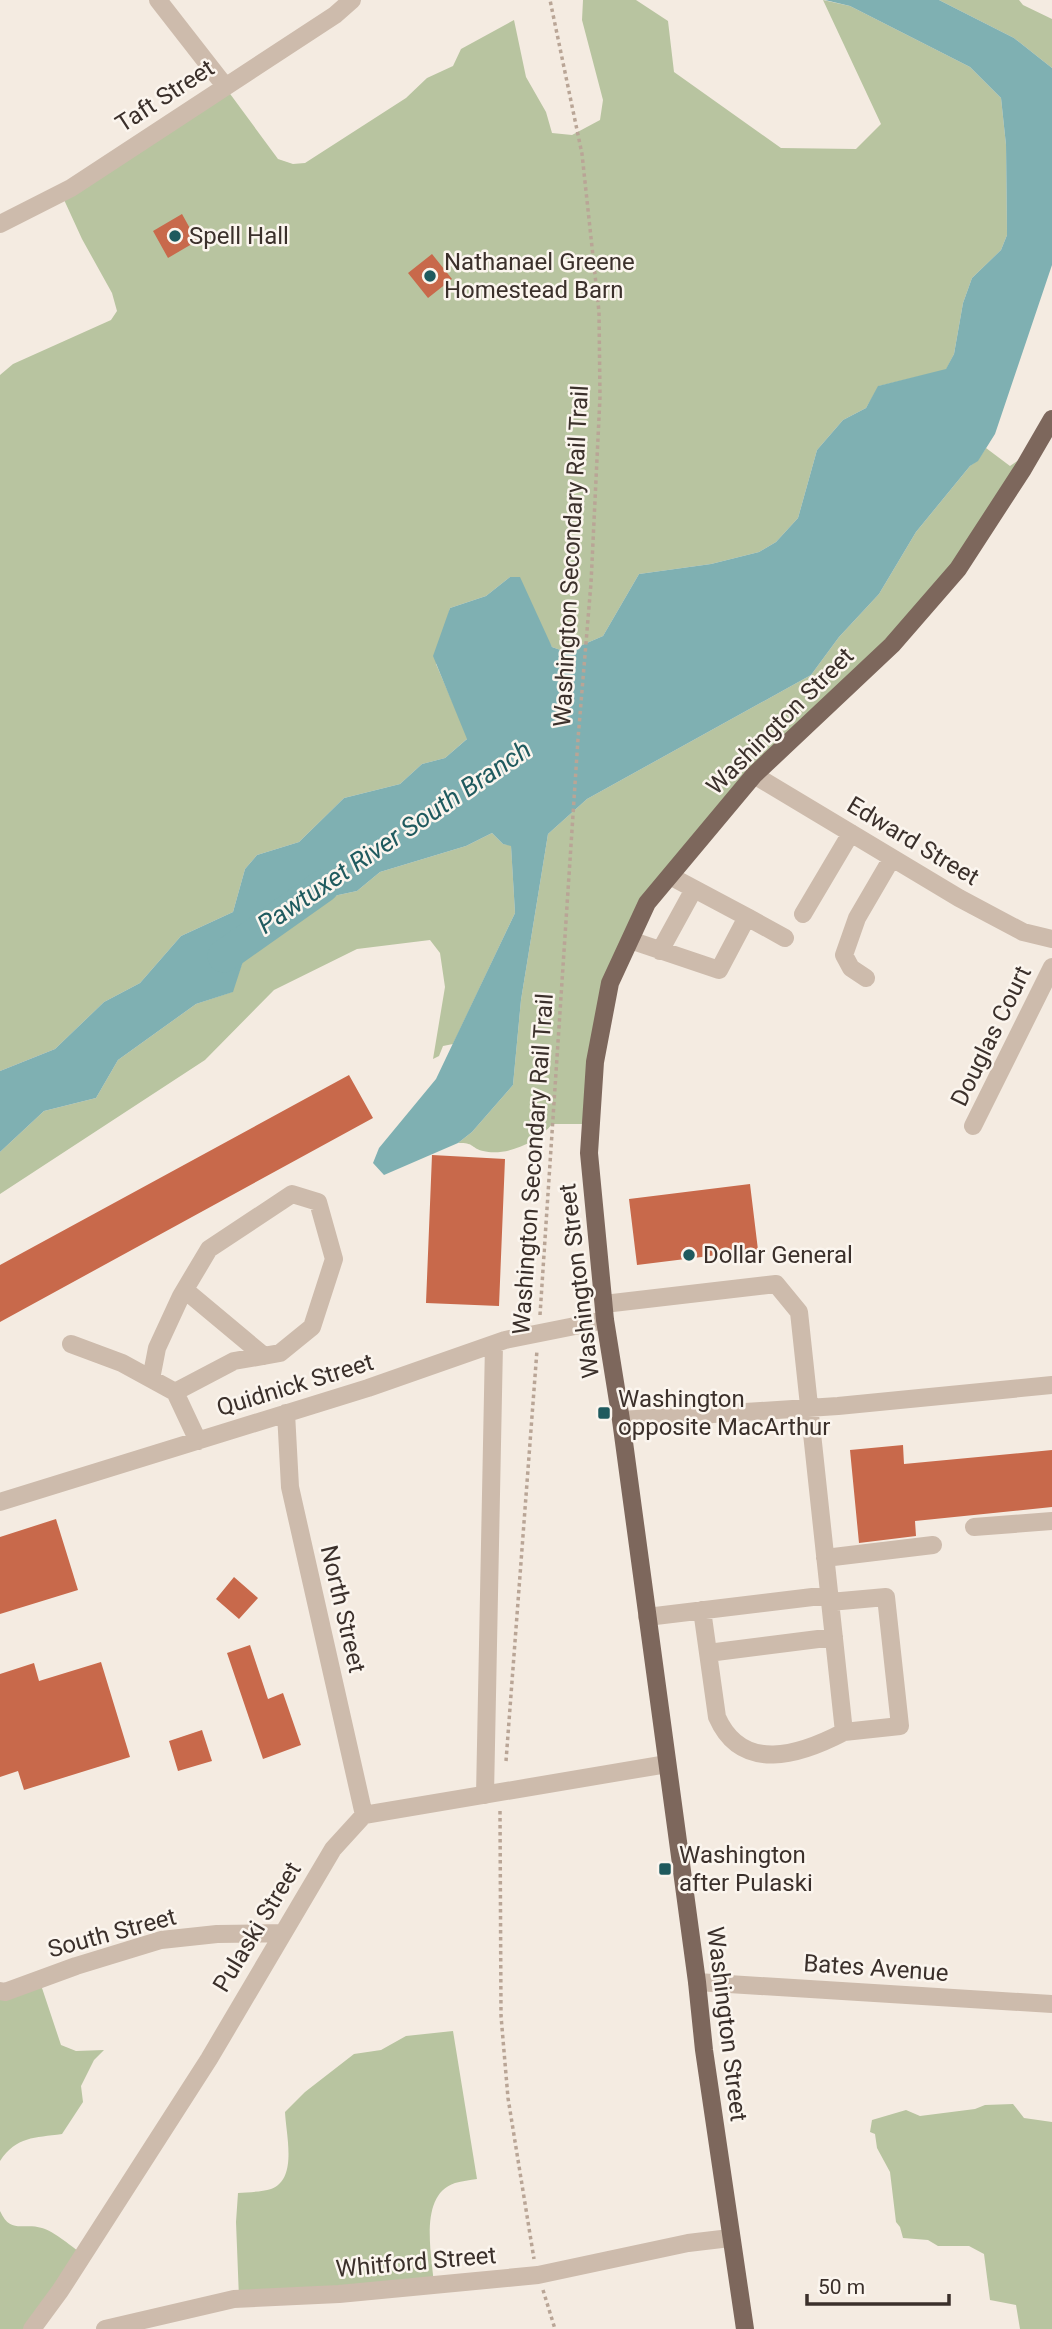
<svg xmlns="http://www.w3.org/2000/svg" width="1052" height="2329" font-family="Roboto,sans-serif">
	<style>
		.green { fill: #b8c4a0 }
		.water { fill: #7fb0b2 }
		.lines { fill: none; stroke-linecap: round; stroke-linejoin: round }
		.river { stroke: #7fb0b2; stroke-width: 33 }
		.building { fill: #c8694b }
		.path { stroke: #b9a596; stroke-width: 3.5; stroke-dasharray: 3.5 3.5; stroke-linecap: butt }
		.minor { stroke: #cdbbac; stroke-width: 18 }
		.major { stroke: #7d675c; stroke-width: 18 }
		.poi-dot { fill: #1f5a5e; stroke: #fbf5ee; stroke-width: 2.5 }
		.labels { text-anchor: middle; stroke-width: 5; stroke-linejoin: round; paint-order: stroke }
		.street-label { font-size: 24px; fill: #3b302b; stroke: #fbf5ee }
		.poi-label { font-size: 24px; fill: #3b302b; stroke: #fbf5ee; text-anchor: start }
		.water-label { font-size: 26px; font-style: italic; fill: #1f5a5e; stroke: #fbf5ee }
	</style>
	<rect width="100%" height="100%" fill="#f4ebe1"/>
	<path class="green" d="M583 0H636L668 21 674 72 781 148 856 149 881 124 823 0 850 6 970 67 1001 98 1006 145 1007 235 1001 250 972 278 963 303 954 354 946 370 879 386 866 408 843 420 817 450 798 518 776 542 759 552 711 564 639 574 603 636 566 652 552 647 510 577 486 596 450 608 436 664 468 738 445 758 422 764 400 784 344 798 299 842 257 855 245 869 233 912 181 936 140 983 104 1002 55 1049 0 1071V375L13 364 111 320 117 311 112 293 82 239 60 191 225 87 278 159 293 164 305 163 406 98 427 78 453 66 461 49 514 20 526 77 546 112 552 133 572 135 600 120 603 100 582 20Z
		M939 0H1019L1023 5 1052 19V68L1014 38Z
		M986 448 1010 466 1029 453 971 552 758 773 670 876 615 976 590 1124H552C538 1142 506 1157 483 1151 471 1148 474 1142 458 1143L472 1132 513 1085 521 1000 548 834 587 799 811 675 839 637 879 594 916 532 970 466 978 460Z
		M492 833 503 844 511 845 515 913 453 1044 443 1046 439 1056 433 1059 445 987 440 953 430 940 357 949 274 990 205 1060 0 1194V1152L44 1111 96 1098 118 1060 196 1004 232 992 248 946 263 924 278 914 315 900 357 891 380 872 466 846Z
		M40 1982 61 2045 76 2051 104 2050 94 2060 81 2086 83 2102 62 2134C34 2138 17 2136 0 2161V1992Z
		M453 2031 477 2179C470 2180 462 2181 455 2183 418 2195 432 2256 434 2285L239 2298 236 2222 238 2193C248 2192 262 2192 271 2189 298 2179 286 2135 285 2112L305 2092 354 2054 381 2050 406 2036Z
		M1013 2104 1024 2118 1052 2122V2329H1020L1016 2305 990 2300 984 2254 969 2246H938L928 2240 903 2238 900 2227 896 2222 890 2172 877 2148 875 2134 870 2132 872 2120 906 2110 920 2116 975 2109 985 2105Z
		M0 2211C11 2235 23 2222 42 2228 54 2231 73 2248 84 2255L34 2329H0Z"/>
	<path class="water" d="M825 0H939L1014 38 1052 68V265L995 434 978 461 970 466 916 532 879 594 839 637 811 675 587 799 548 834 521 1000 513 1085 472 1132 458 1143 384 1175 373 1163 379 1148 436 1079 515 913 511 846 503 844 492 833 466 846 380 872 357 891 315 900 278 914 263 924 248 946 233 992 196 1004 118 1060 96 1098 44 1111 0 1152V1071L55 1049 104 1002 140 983 181 936 233 912 245 869 257 855 299 842 344 798 400 784 422 764 445 758 467 739 433 656 450 608 486 596 510 577H520L552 647 566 652 603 636 639 574 711 564 759 552 776 542 798 518 817 450 843 420 866 408 878 386 946 369 954 354 963 303 972 278 1001 250 1007 235 1006 145 1001 98 970 67 850 6Z"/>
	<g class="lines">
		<path class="river" d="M224 956 323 886"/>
	</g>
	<path class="building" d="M182 214 197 241 168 258 153 231Z
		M432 254 452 279 428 298 408 273Z
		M349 1075 373 1118 0 1322V1265Z
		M432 1155 505 1159 499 1306 426 1303Z
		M750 1184 758 1250 637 1265 629 1199Z
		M903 1445 904 1464 1052 1450V1507L915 1521 916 1536 859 1543 850 1450Z
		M56 1519 78 1590 0 1614V1537Z
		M234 1577 258 1598 239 1619 216 1599Z
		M250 1645 268 1699 283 1693 301 1745 263 1759 227 1653Z
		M101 1662 130 1757 24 1790 18 1771 0 1777V1674L34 1663 39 1681Z
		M202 1730 212 1761 178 1771 169 1741Z"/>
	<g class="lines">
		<path class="path" d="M540 1315 578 739 591 583 600 397 599 312 582 154 550 0
			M506 1761 537 1350
			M500 1811 501 2016 508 2098 534 2259
			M543 2290 555 2329"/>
		<path class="minor" d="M158 0 225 86
			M0 224 71 188 335 15 352 0
			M754 775 959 898 1023 932 1052 939
			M803 914 851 833
			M747 917 785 938
			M630 940 719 970 747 917 670 876
			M660 951 694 889
			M866 978 851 968 844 955 857 918 892 858
			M973 1126 1052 967
			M185 1290 264 1356
			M604 1304 776 1284 799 1312 844 1732 900 1726 886 1597 830 1602
			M71 1344 122 1363 175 1392 198 1441
			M151 1379 157 1348 181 1296 209 1249 292 1194 318 1202 334 1259 312 1327 280 1353 234 1361 175 1392
			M286 1413 290 1487 364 1815
			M621 1420 838 1406 1052 1385
			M0 1502 368 1388 505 1340 605 1320
			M974 1527 1052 1521
			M825 1558 933 1545
			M702 1610 717 1717C742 1774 800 1755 844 1732
			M647 1617 829 1595
			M708 1653 834 1637
			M485 1795 494 1344
			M697 1982 1052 2004
			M0 1991 5 1992 76 1966 161 1940 217 1934 281 1933
			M32 2329 60 2291 209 2059 333 1849 364 1815 667 1764
			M105 2329 234 2299 339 2294 538 2275 688 2243 730 2238"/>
		<path class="major" d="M745 2329 704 2050 697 1982 621 1420 605 1320 589 1153 595 1062 610 983 647 903 754 775 892 645 958 569 1023 469 1052 419"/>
	</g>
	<g class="poi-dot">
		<circle cx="175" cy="236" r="7"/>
		<circle cx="430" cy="276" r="7"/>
		<circle cx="689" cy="1255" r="7"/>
		<rect x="597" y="1406" width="14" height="14" rx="3.5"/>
		<rect x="658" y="1862" width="14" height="14" rx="3.5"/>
	</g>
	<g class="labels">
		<g class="street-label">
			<text transform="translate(165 96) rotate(-33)" y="8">Taft Street</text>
			<text transform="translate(571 556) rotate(-87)" y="8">Washington Secondary Rail Trail</text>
			<text transform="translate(780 721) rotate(-45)" y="8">Washington Street</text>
			<text transform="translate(913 841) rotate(31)" y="8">Edward Street</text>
			<text transform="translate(991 1036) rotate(-64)" y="8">Douglas Court</text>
			<text transform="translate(533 1164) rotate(-86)" y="8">Washington Secondary Rail Trail</text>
			<text transform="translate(579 1281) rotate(-97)" y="8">Washington Street</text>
			<text transform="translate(295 1385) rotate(-17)" y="8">Quidnick Street</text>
			<text transform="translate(343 1609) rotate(77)" y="8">North Street</text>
			<text transform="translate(257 1927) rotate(-59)" y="8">Pulaski Street</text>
			<text transform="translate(112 1933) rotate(-15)" y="8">South Street</text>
			<text transform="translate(876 1968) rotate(4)" y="8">Bates Avenue</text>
			<text transform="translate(727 2024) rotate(83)" y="8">Washington Street</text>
			<text transform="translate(416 2262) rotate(-5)" y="8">Whitford Street</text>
		</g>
		<g class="poi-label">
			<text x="189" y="244">Spell Hall</text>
			<text x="444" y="270">Nathanael Greene<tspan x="444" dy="28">Homestead Barn</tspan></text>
			<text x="703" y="1263">Dollar General</text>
			<text x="618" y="1407">Washington<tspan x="618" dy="28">opposite MacArthur</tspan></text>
			<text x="679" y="1863">Washington<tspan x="679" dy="28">after Pulaski</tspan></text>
		</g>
		<g class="water-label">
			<text transform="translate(394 837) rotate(-34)" y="9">Pawtuxet River South Branch</text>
		</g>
	</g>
	<path d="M807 2294v10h142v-10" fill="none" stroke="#3b302b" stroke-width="3.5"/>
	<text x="818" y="2294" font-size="21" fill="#3b302b" stroke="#fbf5ee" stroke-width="5" paint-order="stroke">50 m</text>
</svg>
